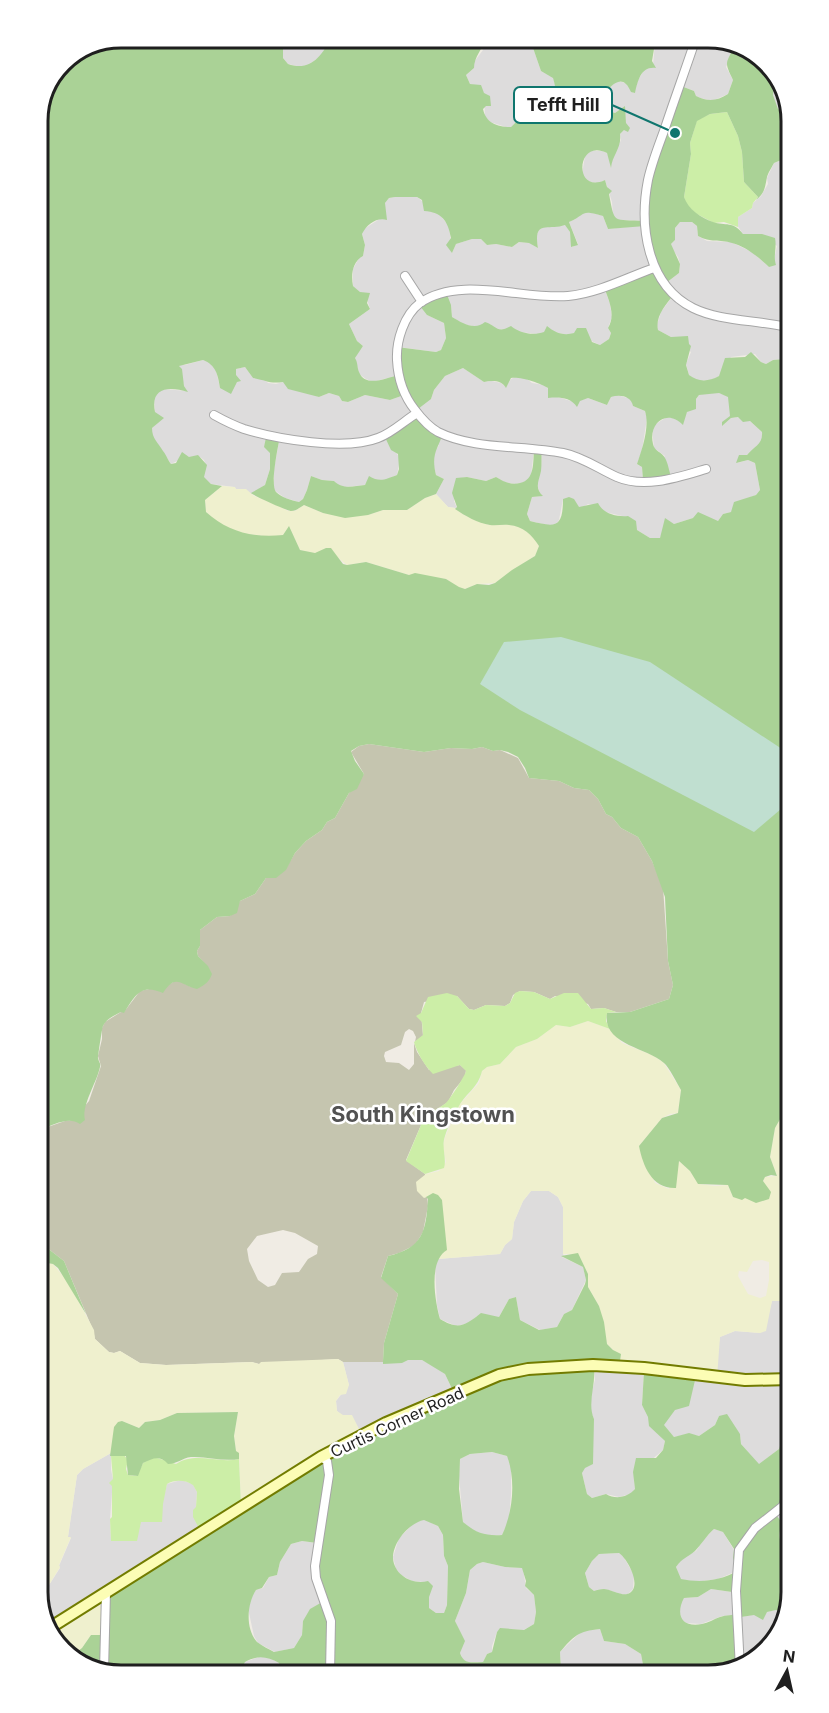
<svg xmlns="http://www.w3.org/2000/svg" width="829" height="1713" font-family="Inter,sans-serif">
	<style>
		.residential { fill: #dddcdc }
		.construction { fill: #c5c5af; fill-rule: evenodd }
		.farmland { fill: #eff0ce; fill-rule: evenodd }
		.grass { fill: #cceea7 }
		.forest { fill: #aad296; fill-rule: evenodd }
		.wetland { fill: #c0dfd0 }
		.lines { fill: none; stroke-linecap: round; stroke-linejoin: round }
		.street-casing { stroke: #a6a6a6; stroke-width: 10 }
		.secondary-casing { stroke: #727c00; stroke-width: 14 }
		.street { stroke: #fff; stroke-width: 8 }
		.secondary { stroke: #fcfdb5; stroke-width: 10 }
		.labels { text-anchor: middle; stroke-width: 5; stroke-linejoin: round; paint-order: stroke }
		.street-label { font-size: 16px; fill: #1f1f1f; stroke: #fff }
		.district-label { font-size: 22px; font-weight: bold; fill: #525252; stroke: #fff }
		.rim { fill: none; stroke: #1f1f1f; stroke-width: 3 }
		.leader { fill: none; stroke: #0f766e; stroke-width: 2 }
		.callout-dot { fill: #0f766e; stroke: #fff; stroke-width: 2 }
		.callout { fill: #fff; stroke: #0f766e; stroke-width: 2 }
		.callout-label { font-size: 18px; text-anchor: middle; font-weight: bold; fill: #1f1f1f }
	</style>
	<rect width="100%" height="100%" fill="#f0ece4"/>
	<path class="residential" d="M276 38H331L323 54 310 64 301 67 288 64 283 58V49Z
		M486 38H524L532 45 541 71 553 77 556 88 555 108 549 118 537 122 517 121 511 127H506L490 122 485 117 484 93 477 86 470 84 466 75 474 68V62L483 50Z
		M660 38H714L735 46 726 67 733 80 728 94 712 101 700 98 696 96 694 91 681 86 646 221 617 220 613 216 612 202 605 180 599 183 589 182 584 178 582 174 585 156 589 151H602L607 153 610 159V168L612 159 621 140 620 134 624 130 626 123 624 107 615 113 609 111 602 104 601 97 615 82 619 81 625 83 634 93 638 80 644 70 653 65 655 43Z
		M775 77 785 90V113L778 109 772 95Z
		M786 158V355L784 359 773 360 766 364 761 362 755 354 731 357 719 376 713 380 696 381 689 375 686 364 691 352 671 337 658 330 657 325 661 312 674 294 666 283 679 273 680 264 678 257 671 247V244L675 240V228L680 222H692L697 226 698 236 707 241 731 242 752 252 769 267 774 260 777 246 762 234H743L737 225 738 217 752 208 753 203 761 196 768 184 767 178 774 163Z
		M395 197H417L440 215 449 226 452 253 456 244 472 239H481L487 245 496 244 512 247 519 242 530 243 538 248 536 236 539 230 543 227 566 225 570 232 572 247 578 244 569 222 575 219 580 213 588 211 603 216 608 229 645 225 654 265 604 287 610 304 612 317 608 328 611 333 609 339 600 345 574 333 568 335 555 332 537 334 495 329 490 324 477 327 463 324 452 317 451 305 427 315 444 323 446 338 441 350 436 352 398 347 399 375 373 382 366 379 359 374 355 358 356 355 363 346 357 341 349 324 370 309 367 299 353 286V269L359 258 363 256 365 245 362 234 364 229 381 218 385 203 389 198Z
		M203 360 210 362 216 370 220 388 236 375V369L245 367 253 378 264 379 268 383 276 384 283 382 319 397 329 393 339 396 342 401 348 402 365 395 390 400 404 395 431 399 434 390 445 376 463 368 484 382 492 381 501 383 506 387 511 379 517 376 527 379 532 383 544 385 558 397 574 402 588 398 607 405 611 397 617 395 628 398 632 401 633 406 645 411 647 418 642 450 637 464 642 467 643 480 665 456 654 448 652 428 654 425 667 417 676 418 683 424 685 415 699 395 705 393H719L728 396 731 405 730 417 722 426 731 418 738 417 750 421 762 432 763 440 761 443 737 463 748 460 755 463 760 490 756 495 740 501 731 512 723 514 718 521 693 518 674 524 667 521 660 538H650L637 530 622 516 605 512 593 505 588 504 583 507H578L563 499 559 520 557 523 551 526 530 521 527 514 532 497 541 496 537 485 541 469 542 450 534 449 531 477 527 482 515 484 504 482 496 477 486 481 467 477 456 479 454 501 457 508 448 507 436 494 444 479 436 475 433 463 434 453 439 445 396 452 400 459 397 475 383 481 368 480 365 485 345 487 338 485 334 481 322 480 311 476 307 490 303 499 299 502 285 498 274 490V469L280 436 270 453V469L265 485 252 494 236 489 234 487 211 484 203 477 206 465 204 460 200 457 179 460 171 464 152 436V428L156 424 154 399 158 391 164 389 187 391 184 386 179 367 180 365H185Z
		M531 1191H549L558 1197 563 1207V1254L564 1256 562 1257 583 1267 586 1280 572 1310 564 1314 557 1327 540 1330 520 1320 516 1297 509 1299 499 1317 477 1316 470 1323 456 1326 440 1319 437 1305 435 1264 438 1259 500 1254 505 1245 512 1239 514 1222 523 1201Z
		M772 1301H790L791 1428 785 1431 779 1449 759 1465 741 1444 740 1434 719 1416 715 1425 699 1436 689 1434 674 1437 663 1425 692 1387 696 1376 719 1343 720 1337 735 1331 760 1333 767 1319Z
		M408 1360H422L435 1367 445 1374 454 1393 361 1433 337 1411 336 1401 349 1385 343 1362Z
		M594 1368 644 1371 642 1405 661 1437 665 1441 663 1450 634 1475 635 1489 631 1494 619 1497 606 1494 592 1498 587 1494 582 1473 592 1436 594 1419 591 1412V1395L595 1380Z
		M492 1452 507 1456 511 1467V1494L509 1521 502 1535 490 1536 474 1532 463 1522 459 1476 460 1459 470 1454Z
		M111 1453V1470L113 1479 110 1519 111 1541 141 1522H162V1504L167 1484 181 1480 193 1484 197 1492 196 1507 201 1532 47 1628 44 1623V1593L60 1568 59 1566 71 1538 68 1537 77 1475 83 1469Z
		M781 1502 791 1506V1557L782 1549 779 1531 772 1509Z
		M423 1519 438 1526 443 1535 444 1556 448 1566 447 1605 444 1613H436L429 1608V1597L423 1582 412 1581 401 1575 396 1569 393 1557 399 1538 415 1522Z
		M714 1529 723 1532 734 1550 737 1571 718 1579 695 1582 680 1579 676 1567 682 1558 696 1551 705 1538Z
		M302 1541 317 1543 326 1599 303 1621 302 1635 294 1648 275 1652 258 1643 254 1636 249 1613V1600L256 1590 263 1588 269 1577 277 1575 280 1562 291 1544Z
		M619 1553 623 1556 634 1575 633 1589 628 1594 624 1595 605 1589 594 1591 589 1587 585 1573 592 1561 599 1554Z
		M483 1562 505 1567 523 1568 526 1588 534 1595 536 1612 534 1624 524 1630 500 1629 497 1632 492 1646V1652L487 1654 483 1662H467L463 1660 460 1653 462 1647 455 1621 466 1593 470 1570 477 1564Z
		M711 1589 739 1593V1615L722 1616 701 1624 686 1623 681 1619 679 1607 684 1598 698 1597Z
		M776 1610 785 1614 777 1639 740 1669 741 1617Z
		M600 1629 604 1641 625 1644 641 1654 644 1670 561 1671 560 1652 568 1644 582 1631Z
		M261 1656 268 1657 279 1663 282 1674H232L242 1668 245 1662Z"/>
	<path class="construction" d="M369 744 424 752 451 748 472 749 482 747 493 751 500 750 518 758 529 778 559 781 574 788 589 790 598 799 606 814 612 817 621 828 638 837 652 861 663 887 668 961 673 985 669 999 630 1012H616L604 1008 591 1009 588 1004 555 996 550 999 534 992 520 991 513 995 510 1003 505 1006 486 1005 474 1010 469 1009 457 996 424 1002 421 1013 423 1036 415 1042 416 1037 413 1031 409 1029 405 1032 401 1045 385 1052 384 1056 386 1062 399 1063 409 1070 414 1064V1043L417 1052 429 1070 460 1065 466 1070 465 1077 454 1090 448 1102 439 1108 421 1125 406 1160 425 1174 428 1206 423 1232 415 1245 399 1253 388 1256 381 1277 398 1294 384 1343 383 1362H343L338 1359 259 1364 252 1362 166 1365 140 1363 120 1351 114 1353 109 1352 95 1339 93 1330 64 1261 42 1244V1129L65 1121 74 1120 83 1113 84 1107 89 1101 101 1066 98 1056 102 1039V1028L105 1022 121 1012H124L140 991 168 985 175 981H180L191 987 208 967 198 956 197 951 200 946V930L217 917 230 916 240 901 255 894 266 878 285 870 295 853 306 841 322 830 327 822 335 818 349 793 364 774 351 752 359 746ZM283 1230 295 1233 318 1246 317 1254 308 1259 299 1272 282 1273 275 1285 268 1287 258 1280 249 1261 247 1249 257 1236Z"/>
	<path class="farmland" d="M222 486 235 487 236 489H246L254 496 276 504 288 511H295L304 505 323 513 368 515 383 510H407L425 498 436 494 448 507 455 508 464 515 489 525 508 524 520 527 532 535 539 546 538 550 535 556 513 570 495 583 477 584 465 589 459 588 446 579 409 575 366 562 347 565 326 548 316 554 300 550 289 527 283 535 272 537 238 533 219 524 206 512 205 500Z
		M588 1021 610 1029 622 1043 652 1055 663 1062 681 1090 678 1113 670 1114 662 1118 639 1146 655 1183 669 1189 679 1161 690 1171 699 1184 715 1186 728 1185 733 1197 745 1198 770 1192 763 1182 765 1177 777 1176 770 1157 775 1128 783 1114 787 1113 790 1115V1301H772L766 1331 760 1333 735 1331 720 1337 717 1378 621 1369 613 1350 607 1344 599 1306 588 1287V1274L578 1254H563V1207L558 1197 549 1191H531L523 1201 514 1222 512 1239 505 1245 500 1254 438 1259 441 1253 430 1196 424 1198 417 1191 416 1182 426 1174 439 1171 446 1162 443 1147 445 1137 460 1104 479 1083 482 1071 487 1067 500 1064 516 1047 537 1039 556 1025 570 1027ZM762 1260 769 1262V1280L766 1296 760 1298 748 1294 738 1276 739 1271 747 1272 753 1261Z
		M42 1262 53 1264 68 1282 94 1330 95 1339 109 1352 114 1353 120 1351 140 1363 166 1365 252 1362 259 1364 261 1362 338 1359 343 1362 349 1385 346 1394 340 1395 336 1401 337 1411 343 1415H352L361 1433 241 1506 239 1454 236 1451 234 1436 238 1412 177 1413 160 1420 145 1422 139 1428 122 1421 111 1453 83 1469 77 1475 68 1537H71L59 1565 60 1567 44 1593Z
		M104 1593 105 1635H91L82 1648 70 1657 47 1628Z"/>
	<path class="grass" d="M727 112 738 136 742 152 744 182 758 197 753 203 752 208 738 217V227L724 222 714 223 695 213 686 204 684 197 691 154 690 143 697 120 710 114Z
		M520 991 534 992 550 999 564 993H578L591 1009 604 1008 616 1012 607 1013 606 1021 610 1029 588 1021 570 1027 556 1025 537 1039 516 1047 500 1064 487 1067 482 1071C478 1088 467 1092 459 1106 454 1115 448 1126 445 1136 441 1147 447 1158 444 1168L425 1174 406 1161 421 1125 419 1123C428 1112 435 1111 446 1103 450 1099 465 1076 466 1071L460 1065 433 1074C425 1066 417 1053 414 1042L423 1035 422 1022 416 1016 421 1013 428 997 447 993 457 996 469 1009 474 1010 486 1005 505 1006 510 1003 515 993Z
		M124 1455 128 1460 126 1469 128 1475 137 1476 143 1463 154 1457 176 1464C196 1451 217 1464 239 1459L241 1506 201 1532 193 1517V1510L196 1507 197 1492 193 1485C186 1480 175 1479 167 1484L163 1504 162 1522H141L137 1541H111L110 1519 112 1517V1486L109 1483 113 1479 111 1456Z"/>
	<path class="forest" d="M121 38H276L283 49V58L288 64C310 72 322 56 331 38H486C483 48 474 57 474 68L466 75 470 84 481 85 484 93 490 96 491 106H486L483 109C486 123 497 127 511 127L517 121C523 121 531 123 537 122 560 120 558 94 553 78L541 71 532 45 524 38H660L655 43 652 61 656 68C641 66 638 80 635 93L631 92C622 71 611 86 601 97L602 104 609 111 615 113 625 106 626 123 630 128 628 132 624 130 620 134C622 148 612 155 611 168L607 153C576 137 573 195 605 180L607 187 612 191 609 194C615 225 612 219 645 221L646 191 681 86 694 91 696 96C708 102 717 101 728 94L733 80C723 60 727 64 734 46L758 55 775 77 773 95 778 109 785 113 786 158 774 163C772 167 768 173 767 177 765 187 765 193 756 200L758 197 744 182 742 152 738 136 727 112 710 114 697 121 690 143 691 154 684 197C688 209 701 218 713 222 725 226 734 221 743 234H762L775 238C777 248 773 256 776 265L769 267C758 257 747 247 732 243 719 239 711 243 698 236L697 226 692 222H680L675 228V240L671 244 680 264 679 273 666 283 674 294C666 305 655 316 658 330L671 337 688 336 689 344 691 346 686 365 689 375C698 382 708 382 719 376L725 358 745 357 751 352 761 362 766 364 773 360 784 359 786 355 790 1115 787 1113 783 1114 775 1128 770 1157 777 1176 771 1175 765 1177 763 1181 771 1192 769 1199 756 1203 745 1198 742 1200 733 1197 728 1185 698 1184 690 1171 679 1161 676 1188C652 1189 643 1166 639 1146L662 1118 678 1113 681 1090C677 1083 669 1067 664 1063 646 1047 602 1045 607 1013L630 1012 669 999 673 985 668 961 665 897 652 861 638 837 621 828 612 817 606 814 598 799 589 790 574 788 559 781 529 778 525 768 518 757 508 752 500 750 493 751 482 747 472 749 451 748 424 752 369 744 359 746 351 751 355 761 364 774 357 789 349 793 335 818 327 822 322 830 306 841 295 853 286 870 276 878H266L255 894 240 901 237 913 230 916 217 917 200 930V946L197 951 198 956 208 966 212 974C209 982 205 985 197 989 180 985 176 973 163 993 141 983 135 995 124 1013L121 1012C115 1015 106 1019 103 1026 102 1028 98 1056 98 1058 99 1063 101 1063 100 1067 97 1082 81 1106 85 1120L80 1124C68 1116 54 1125 42 1129L38 116 62 62ZM395 197H417L422 200 424 211C442 212 448 221 451 238L446 245 452 253 456 244 472 239H481L487 245 496 244 512 247 519 242 529 243 538 248C533 219 548 231 565 225L570 232 571 247 578 245 569 222C587 214 580 209 603 216L608 229 645 226 654 267 604 287C609 301 616 315 608 328L611 333 609 339 600 345 592 342 586 328H577L574 333C564 336 555 333 547 326L544 332C533 336 519 333 511 326 497 334 497 326 485 322 475 331 462 323 452 317L451 305 446 292 420 306 427 315 444 323 446 338 441 350 436 352 397 347 398 375C387 378 365 388 359 372 357 367 358 363 355 358L363 346 357 341 349 324 370 309 367 303 370 293 360 292 353 286C351 275 352 262 363 256L365 245 362 234C367 224 377 217 387 220L385 203 389 198ZM203 360C216 365 218 375 220 388L231 394 237 382 241 381 236 375V369L245 367 253 378C266 380 269 384 283 382L288 389 319 397 329 393 339 396 342 401 348 402 365 395 390 400 404 395 418 409 431 399 434 390 445 376 463 368 484 382C492 380 502 380 506 388L511 378C519 376 541 383 548 388V398C559 397 570 397 577 407L580 401 588 398 607 405 611 397C620 394 631 396 633 406L645 411C650 427 642 449 637 464L642 467 643 480 671 476C669 471 668 463 665 458 662 452 654 451 653 444 648 423 667 408 683 425L687 412 696 409V399L699 395 719 393 728 397 730 416 722 422V426L731 418 738 417 743 422 750 421 762 432C763 445 754 446 747 455H739L736 463 748 460 755 463 760 490 756 495 734 502 731 512 723 514 718 521 698 512 693 518 674 524 665 518 660 538H650L637 530 636 521 628 516C617 517 603 514 598 503L579 507 574 499 569 497 563 499C563 529 555 527 530 521L527 514 532 497 543 496C534 488 539 481 541 471 542 464 541 456 542 449H534C533 462 535 480 520 483 511 485 504 482 496 477L486 481 467 477 456 478 452 493 457 507 455 509C465 516 478 523 490 525 496 526 503 524 509 525 523 526 532 535 539 546L535 556 512 570 495 583 489 585 477 584 465 589 459 587 446 579 415 573 409 575 366 562 347 565 343 564 331 548H326L315 553 300 550 289 526 283 535C253 538 228 532 206 512L205 500 222 486 211 484 204 477 207 465 198 455 189 457 182 452 176 463 171 464C167 459 167 456 163 451 158 442 152 439 152 428L164 418 155 412C150 387 169 386 188 392L184 386 182 369 179 366Z
		M416 412 443 433C437 451 431 454 436 475L444 479 436 494 425 498 407 510H383L368 515 345 518 323 513 304 505C299 508 296 511 291 511 288 511 254 496 251 493L265 485 270 469V453L264 447 267 433 280 436C278 447 270 485 276 492 282 498 291 500 299 502L303 499 307 490 311 476 322 480 334 481C343 490 354 486 365 485L369 476C380 483 386 479 397 475L399 469 398 454 391 450 384 435Z
		M433 1193 438 1195 442 1200 447 1250C428 1261 435 1301 440 1319 458 1330 465 1326 481 1313L499 1317 509 1299 516 1297 520 1320 539 1330 557 1327 564 1314 572 1310 585 1284 586 1280 583 1267 561 1256 578 1253 588 1274V1287L599 1306 604 1322 607 1344 613 1350 621 1354 619 1368H594C596 1385 587 1403 594 1419L593 1464 585 1468 582 1473 587 1494 592 1498 606 1494C616 1500 628 1497 635 1489L633 1472 636 1458H656L663 1450 665 1441 649 1426 648 1417 642 1405 644 1371 696 1376 689 1406 675 1410 664 1425 674 1437 689 1433 699 1436 715 1425 719 1416 727 1414 740 1434 741 1444 759 1464 779 1449 785 1430 791 1428V1506L781 1502 772 1509 782 1523C776 1541 782 1545 791 1557V1579L787 1589 789 1601 785 1614 776 1610 767 1612 763 1620 754 1615 741 1617 739 1669 644 1670 641 1654 625 1644 604 1641 600 1629C578 1631 574 1636 560 1652L561 1671 282 1674 279 1663C267 1656 257 1655 245 1662L242 1668 232 1674 115 1675 71 1658 70 1657 82 1648 91 1635H104L106 1598 319 1457 454 1393 445 1374 422 1360H408L402 1363 383 1364V1361L384 1343 398 1294 381 1278 388 1256C423 1248 426 1231 428 1199L426 1197ZM492 1452 507 1456C516 1480 513 1512 502 1535 485 1536 476 1533 463 1522L459 1489 460 1459 470 1454ZM424 1520 438 1526 443 1535 444 1556 448 1566 447 1605 444 1613H436L429 1608V1597L433 1586 428 1581C412 1585 394 1575 393 1558 393 1542 409 1523 424 1520ZM714 1529 723 1532 734 1549 733 1558 737 1571C720 1581 700 1583 681 1579L676 1567C683 1557 687 1558 695 1551 701 1545 706 1536 714 1529ZM302 1541 317 1543V1580L324 1601 310 1609 303 1621 302 1635 294 1648 274 1652C269 1649 262 1646 257 1642 245 1628 247 1604 256 1590L262 1588 269 1577 277 1575 280 1562 291 1544ZM619 1553C628 1559 644 1589 627 1594 623 1596 609 1589 604 1589 600 1589 597 1590 594 1591L589 1587 585 1573 592 1561 599 1554ZM483 1562 505 1567 522 1568 526 1581 525 1586 534 1595 536 1612 534 1624 524 1630 500 1628 497 1632 492 1652 487 1654 483 1662C472 1662 464 1665 460 1653L465 1641 455 1621 466 1593 470 1570 477 1564ZM711 1589 739 1593V1614C733 1615 726 1615 720 1617 714 1619 708 1623 702 1624 682 1628 675 1615 684 1598L698 1597Z
		M42 1244 64 1261 86 1314 58 1268 53 1264 42 1262Z
		M238 1412 234 1436 236 1451 239 1453V1459C223 1462 207 1456 191 1457 182 1458 177 1464 168 1464 160 1455 153 1458 143 1463L138 1476 128 1475 126 1456H110L114 1427 118 1422 122 1421 139 1428 145 1422 160 1420 177 1413Z"/>
	<path class="wetland" d="M561 637 650 662 788 753V803L754 832 520 710 480 684 504 642Z"/>
	<g class="lines">
		<g class="street-casing">
			<path id="street" d="M696 38C686 68 675 98 665 128 659 145 652 162 648 180 639 226 647 285 693 308 719 321 757 320 786 327
				M654 268C626 278 598 293 568 296 524 300 459 275 420 303 404 315 396 341 397 360 398 379 403 395 415 410 421 418 429 427 438 432 474 450 524 445 563 453 583 457 599 469 617 477 645 489 679 477 706 469
				M405 276 422 302
				M214 415C223 420 233 425 244 429 277 439 345 451 378 438 392 433 404 421 417 413
				M321 1457 327 1461 329 1475 315 1566 316 1578 331 1621 330 1673
				M740 1669 736 1591 739 1550 755 1528 783 1506 790 1486 791 1470
				M104 1671 106 1592"/>
		</g>
		<g class="secondary-casing">
			<path id="secondary" d="M48 1629 321 1457 386 1423 499 1375 528 1369 593 1365 644 1368 745 1380 791 1379"/>
		</g>
		<use href="#street" class="street"/>
		<use href="#secondary" class="secondary"/>
	</g>
	<g class="labels">
		<g class="street-label">
			<text transform="translate(397 1422) rotate(-25)" y="6">Curtis Corner Road</text>
		</g>
		<g class="district-label">
			<text x="423" y="1122">South Kingstown</text>
		</g>
	</g>
	<path d="M0 0H829V1713H0ZM121 48H708A73 73 0 0 1 781 121V1592A73 73 0 0 1 708 1665H121A73 73 0 0 1 48 1592V121A73 73 0 0 1 121 48Z" fill="#fff" fill-rule="evenodd"/>
	<path class="rim" d="M121 48H708A73 73 0 0 1 781 121V1592A73 73 0 0 1 708 1665H121A73 73 0 0 1 48 1592V121A73 73 0 0 1 121 48Z"/>
	<path class="leader" d="M675 133L612 105"/>
	<circle class="callout-dot" cx="675" cy="133" r="6"/>
	<rect class="callout" x="514" y="87" width="98" height="36" rx="6"/>
	<g class="callout-label">
		<text x="563" y="111">Tefft Hill</text>
	</g>
	<g transform="translate(787 1671) rotate(8)" stroke="#ffffff" stroke-width="4.5" paint-order="stroke">
	<path d="M0-4.5L10 22L0 15L-10 22Z" fill="#1f1f1f"/>
	<text y="-9" font-size="16" font-weight="bold" text-anchor="middle" fill="#1f1f1f">N</text>
	</g>
</svg>
